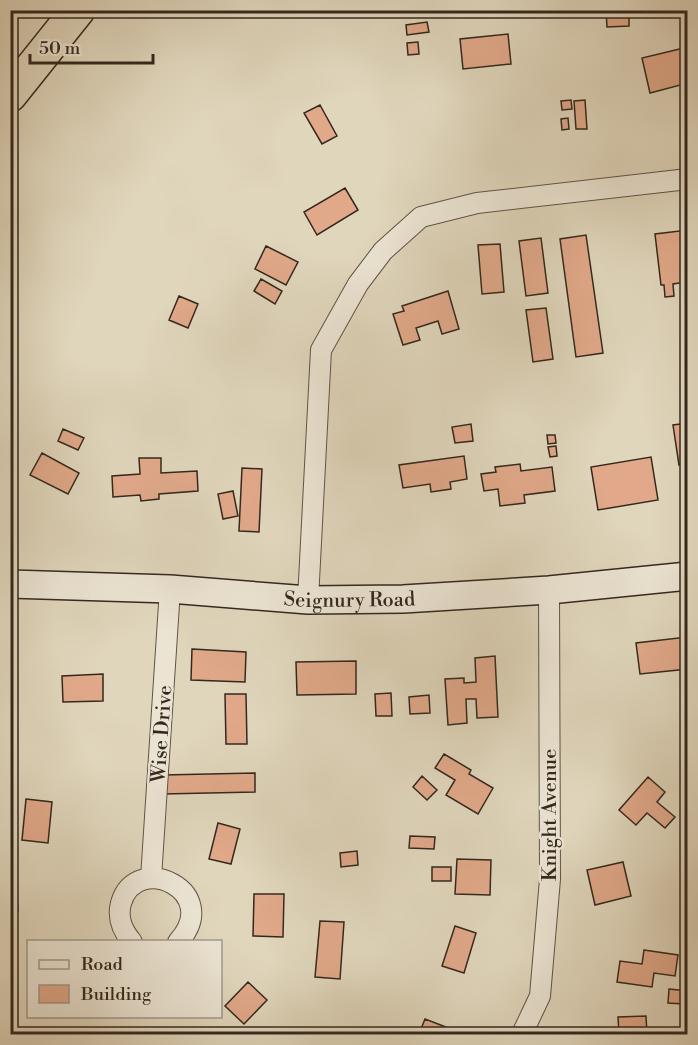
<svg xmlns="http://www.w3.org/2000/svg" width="698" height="1045" font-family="'Libre Bodoni',serif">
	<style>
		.building { fill: #e1a98a; stroke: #34281e; stroke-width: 1.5 }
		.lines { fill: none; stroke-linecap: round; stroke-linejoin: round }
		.street-casing { stroke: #5f5446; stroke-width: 22 }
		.secondary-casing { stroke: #34281e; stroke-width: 30 }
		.highway-casing { stroke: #34281e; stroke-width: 36 }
		.street { stroke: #ebe4d3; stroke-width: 20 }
		.secondary { stroke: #ebe4d3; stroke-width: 27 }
		.highway { stroke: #e0d6bc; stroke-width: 33 }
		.labels { text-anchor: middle; stroke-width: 4.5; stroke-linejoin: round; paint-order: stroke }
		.street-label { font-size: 20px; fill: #34281e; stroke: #ebe4d3 }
	</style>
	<rect width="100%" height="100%" fill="#e0d6bc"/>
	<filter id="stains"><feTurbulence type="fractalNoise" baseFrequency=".00333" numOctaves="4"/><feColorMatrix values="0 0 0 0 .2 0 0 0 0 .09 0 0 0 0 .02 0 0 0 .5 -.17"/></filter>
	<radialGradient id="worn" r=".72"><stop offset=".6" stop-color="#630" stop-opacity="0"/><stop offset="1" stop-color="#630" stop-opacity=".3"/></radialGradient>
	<path class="building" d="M606 10H629V26L607 27Z
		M427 22 429 32 407 35 406 25Z
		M508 34 511 64 463 69 460 39Z
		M418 42 419 54 408 55 407 43Z
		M688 47V83L650 93 642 58Z
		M571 100 572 109 562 110 561 101Z
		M585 100 587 129H576L574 101Z
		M320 105 337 136 322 144 304 113Z
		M568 118 569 129 562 130 561 119Z
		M345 188 358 210 317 235 304 212Z
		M688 230V291L686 282 673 284 674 296 665 297 664 285H661L655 234Z
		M586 235 603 353 576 357 560 239Z
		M541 238 548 293 526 296 519 241Z
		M500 244 504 292 482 294 478 245Z
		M266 246 298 262 286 285 255 269Z
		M261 279 282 291 275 304 254 291Z
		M448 291 459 329 442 334 438 321 416 328 420 340 403 345 393 314 404 311 402 306Z
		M179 296 198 304 188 328 169 320Z
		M546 308 553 359 533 362 526 310Z
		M688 423V463L679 465 673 425Z
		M471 424 473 441 455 443 452 427Z
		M63 429 84 438 78 450 58 441Z
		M547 435H555L556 443 548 444Z
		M556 446 557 456 550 457 548 447Z
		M42 453 79 473 68 494 30 475Z
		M464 456 467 479 450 482 451 489 431 492 430 484 403 488 399 465Z
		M651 457 658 500 598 510 591 467Z
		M139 458H161V473L197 471 198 491 159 494V499L141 501 140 495 113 497 112 476 140 474Z
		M520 464 521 471 552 467 555 491 524 495 525 503 500 506 498 489 484 491 481 474 496 472 495 467Z
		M242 468 262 469 259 532 239 531Z
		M688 476V496L683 477Z
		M233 491 238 516 223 519 218 494Z
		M687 637 688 669 640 674 636 643Z
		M192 649 246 652 245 682 191 680Z
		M495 656 498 717 477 718 476 699H466L467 723 448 725 445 679 464 678V683L476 682 475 658Z
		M356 661V694L297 695 296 662Z
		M10 671 14 700H10Z
		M103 674V701L63 702 62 676Z
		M391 693 392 716H376L375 694Z
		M225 694H246L247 744H226Z
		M429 695 430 713 410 714 409 697Z
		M444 754 471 770 469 774 493 788 478 814 446 795 455 780 435 768Z
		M255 773V792L163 794V775Z
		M422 776 437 790 427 800 413 787Z
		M648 777 665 792 657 802 675 817 665 828 647 813 636 825 619 810Z
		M26 799 52 802 48 843 22 840Z
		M218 823 240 829 231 864 209 859Z
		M410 836 435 837 434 849 409 848Z
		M357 851 358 865 341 867 340 853Z
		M457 859 491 860 490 895 455 894Z
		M623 862 631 896 595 905 587 870Z
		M432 867H451V881H432Z
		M254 894H284L283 937 253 936Z
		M17 896 18 911 10 912V897Z
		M320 921 344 922 340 979 315 977Z
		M455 926 476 933 464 973 442 966Z
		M644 950 678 955 675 976 654 973 652 987 617 982 620 961 642 964Z
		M248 982 267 1000 244 1024 225 1006Z
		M669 989 688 991V1013L683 1012 684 1004 668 1003Z
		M646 1016 647 1034H619L618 1017Z
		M425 1019 464 1034H419Z"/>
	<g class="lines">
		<g class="street-casing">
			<path id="street" d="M308 600 321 350 358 284 383 251 421 217 477 203 688 179
				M151 878 170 589
				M132 942C122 930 117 918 121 903 137 850 224 892 178 942
				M522 1034 540 996 550 879 549 590"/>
		</g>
		<g class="secondary-casing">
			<g id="secondary">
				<path id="s1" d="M10 584 170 589 308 600 403 599 549 590 688 576"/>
			</g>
		</g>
		<g class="highway-casing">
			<path id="highway" d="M10 95 78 10"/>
		</g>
		<use href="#street" class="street"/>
		<use href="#secondary" class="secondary"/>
		<use href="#highway" class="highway"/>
	</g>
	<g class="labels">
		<g class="street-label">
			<text dy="7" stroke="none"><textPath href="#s1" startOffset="340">Seignury Road</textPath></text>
			<text transform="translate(161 734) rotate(-86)" y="7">Wise Drive</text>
			<text transform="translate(549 815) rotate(-90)" y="7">Knight Avenue</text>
		</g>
	</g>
	<rect width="698" height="1045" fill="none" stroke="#e0d6bc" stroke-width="36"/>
	<rect x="12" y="12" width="674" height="1021" fill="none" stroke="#34281e" stroke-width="3"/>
	<rect x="18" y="18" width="662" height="1009" fill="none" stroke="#34281e" stroke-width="1.5"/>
	<rect x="27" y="940" width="195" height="78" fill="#ebe4d3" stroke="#a2998b" stroke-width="1.5"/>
	<rect x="39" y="960" width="30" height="9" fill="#ebe4d3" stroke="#a2998b" stroke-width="1.5"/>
	<text x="81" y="970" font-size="18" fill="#34281e">Road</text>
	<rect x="39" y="985" width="30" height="18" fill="#e1a98a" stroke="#a2998b" stroke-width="1.5"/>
	<text x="81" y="1000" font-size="18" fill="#34281e">Building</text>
	<path d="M30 54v9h123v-9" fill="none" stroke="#34281e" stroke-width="3"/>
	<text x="39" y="54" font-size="18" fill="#34281e" stroke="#ebe4d3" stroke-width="4.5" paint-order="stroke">50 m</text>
	<rect width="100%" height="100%" filter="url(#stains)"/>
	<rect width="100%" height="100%" fill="url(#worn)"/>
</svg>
